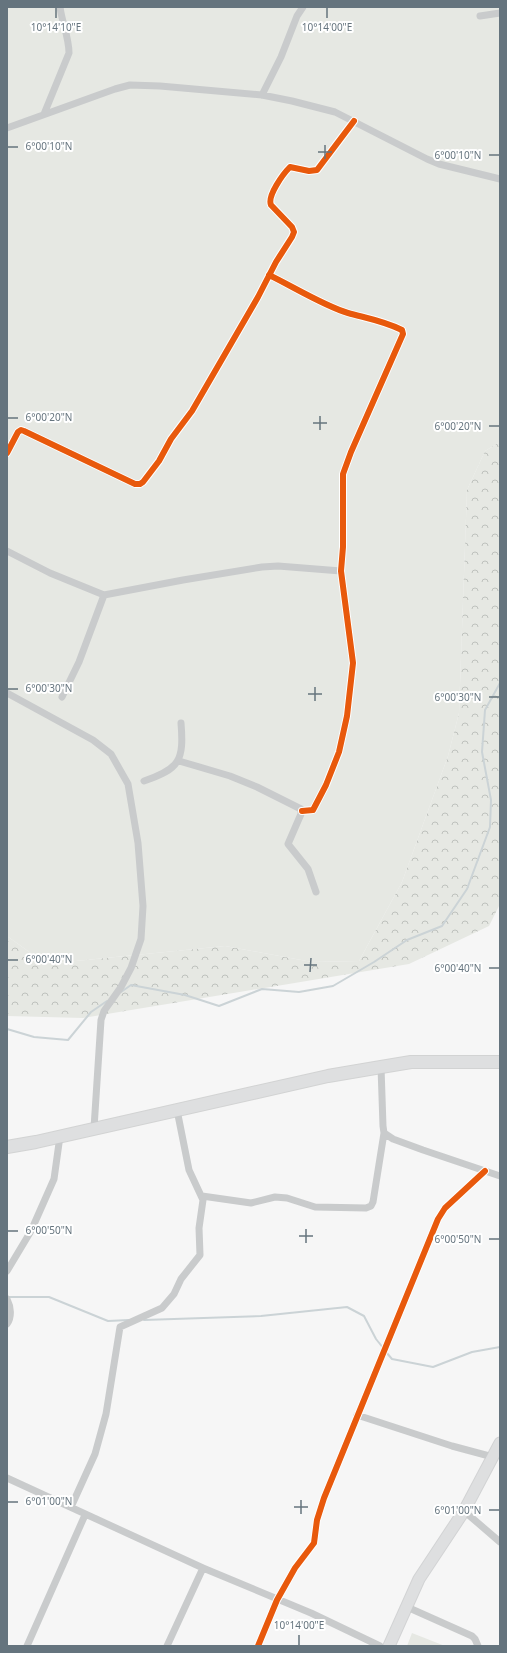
<svg xmlns="http://www.w3.org/2000/svg" width="507" height="1653" font-family="'Noto Sans',sans-serif">
	<style>
		.green { fill: #e6e8e3 }
		.forest { fill: url(#forest-crowns) }
		.lines { fill: none; stroke-linecap: round; stroke-linejoin: round }
		.stream { stroke: #cbd3d6; stroke-width: 2 }
		.primary-casing { stroke: #d2d3d4; stroke-width: 13 }
		.highway-casing { stroke: #d2d3d3; stroke-width: 14 }
		.street { stroke: #c9cbcc; stroke-width: 7 }
		.primary { stroke: #dedfe0; stroke-width: 11 }
		.highway { stroke: #dedfe0; stroke-width: 12 }
		.cycleway-casing { stroke: #fff; stroke-width: 8 }
		.cycleway { stroke: #e8590c; stroke-width: 6 }
		.ticks { fill: none; stroke: #65747e; stroke-width: 1.5 }
		.ticks-label { font-size: 10px; text-anchor: middle; fill: #65747e; stroke: #fff; stroke-width: 4; stroke-linejoin: round; paint-order: stroke }
	</style>
	<defs>
		<pattern id="forest-crowns" width="20" height="18" patternUnits="userSpaceOnUse"><rect width="20" height="18" fill="#e6e8e3"/><path d="M2 6a3 3 0 1 1 6 0M12 15a3 3 0 1 1 6 0" fill="none" stroke="#bec1bd"/></pattern>
	</defs>
	<rect width="100%" height="100%" fill="#f6f6f6"/>
	<path class="green" d="M7 7H500V442L485 451 467 490 459 713 448 756 402 882 359 961 312 962 225 946 46 964 7 936Z
		M412 1633 445 1646H407Z"/>
	<path class="forest" d="M500 442V904L489 926 409 964 83 1018 7 1016V936L46 964 225 946 312 962 359 961 402 882 448 756 459 713 467 490 485 451Z"/>
	<g class="lines">
		<path class="stream" d="M121 992 131 985 185 995 219 1006 262 989 299 992 333 986 374 962 407 940 442 926 467 889 490 827 491 800 482 752 485 710 500 683
			M7 1029 34 1037 68 1040 91 1012 107 1001
			M8 1297H49L108 1321 129 1320
			M144 1320 261 1316 347 1307 364 1316 376 1339 384 1349
			M386 1352 392 1359 433 1367 472 1352 500 1347"/>
		<g class="primary-casing">
			<path id="primary" d="M389 1646 419 1579 464 1511 500 1443"/>
		</g>
		<g class="highway-casing">
			<path id="highway" d="M7 1147 36 1142 328 1076 381 1067 411 1062H500"/>
		</g>
		<path class="street" d="M480 16 500 13
			M262 95 281 57 297 16 303 7
			M44 114 69 53C69 37 62 23 60 7
			M7 128 115 89 130 85 160 86 262 95 292 101 335 112 427 159 439 164 500 179
			M269 275C292 286 324 306 348 313 366 318 384 321 402 330L403 334 351 452 343 474V547L341 571 353 663 347 716 339 752 326 785 313 810 302 811
			M7 453 18 432 21 430 24 431 135 484H140L143 482 159 461 171 439 192 411 258 297 276 262 292 237 294 232 292 227 271 205C267 196 283 174 290 167L309 171 317 170 354 121
			M7 551 50 573 104 595 183 580 262 567 278 566 341 571
			M7 693 93 740 111 754 128 784 138 843 143 906 141 939 131 968 121 987 104 1011 101 1020 94 1128
			M62 697 79 662 104 595
			M179 761 230 776 257 787 301 809V814L288 844 308 869 316 892
			M144 781C180 769 184 760 181 723
			M381 1067 383 1126 384 1133 393 1139 423 1150 500 1176
			M202 1196 251 1203 275 1197 287 1198 315 1207 366 1208 371 1206 373 1202 384 1133
			M7 1271 31 1231 54 1179 60 1136
			M7 1299C11 1307 12 1317 7 1324
			M357 1415 452 1446 493 1457
			M7 1478 203 1568 311 1613 380 1646
			M71 1507 95 1454 106 1414 120 1327 162 1308 174 1294 181 1279 200 1255 199 1228 203 1200 189 1170 177 1110
			M464 1511 500 1542
			M407 1607 472 1636 475 1639 478 1646
			M27 1646 85 1515
			M167 1646 203 1568
			M258 1646 277 1600 295 1568 314 1543 317 1520 324 1498 438 1219 445 1208 485 1171"/>
		<use href="#primary" class="primary"/>
		<use href="#highway" class="highway"/>
		<g class="cycleway-casing">
			<path id="cycleway" d="M269 275C292 286 324 306 348 313 366 318 384 321 402 330L403 334 351 452 343 474V547L341 571 353 663 347 716 339 752 326 785 313 810 302 811
				M7 453 18 432 21 430 24 431 135 484H140L143 482 159 461 171 439 192 411 258 297 276 262 292 237 294 232 292 227 271 205C267 196 283 174 290 167L309 171 317 170 354 121
				M258 1646 277 1600 295 1568 314 1543 317 1520 324 1498 438 1219 445 1208 485 1171"/>
		</g>
		<use href="#cycleway" class="cycleway"/>
	</g>
	<path class="ticks" d="M56 18V8M327 18V8M8 147H18M318 152H332M489 155H499M325 159V145M8 418H18M313 423H327M489 426H499M320 430V416M8 689H18M308 694H322M489 697H499M315 701V687M8 960H18M304 965H317M489 968H499M310 972 311 958M8 1231H18M299 1236H313M489 1239H499M306 1243V1229M8 1502H18M294 1507H308M489 1510H499M301 1514V1500M299 1645V1635"/>
	<g class="ticks-label">
		<text x="56" y="31">10°14'10"E</text>
		<text x="327" y="31">10°14'00"E</text>
		<text x="49" y="150">6°00'10"N</text>
		<text x="458" y="159">6°00'10"N</text>
		<text x="49" y="421">6°00'20"N</text>
		<text x="458" y="430">6°00'20"N</text>
		<text x="49" y="692">6°00'30"N</text>
		<text x="458" y="701">6°00'30"N</text>
		<text x="49" y="963">6°00'40"N</text>
		<text x="458" y="972">6°00'40"N</text>
		<text x="49" y="1234">6°00'50"N</text>
		<text x="458" y="1243">6°00'50"N</text>
		<text x="49" y="1505">6°01'00"N</text>
		<text x="458" y="1514">6°01'00"N</text>
		<text x="299" y="1629">10°14'00"E</text>
	</g>
	<rect width="507" height="1653" fill="none" stroke="#65747e" stroke-width="16"/>
</svg>
